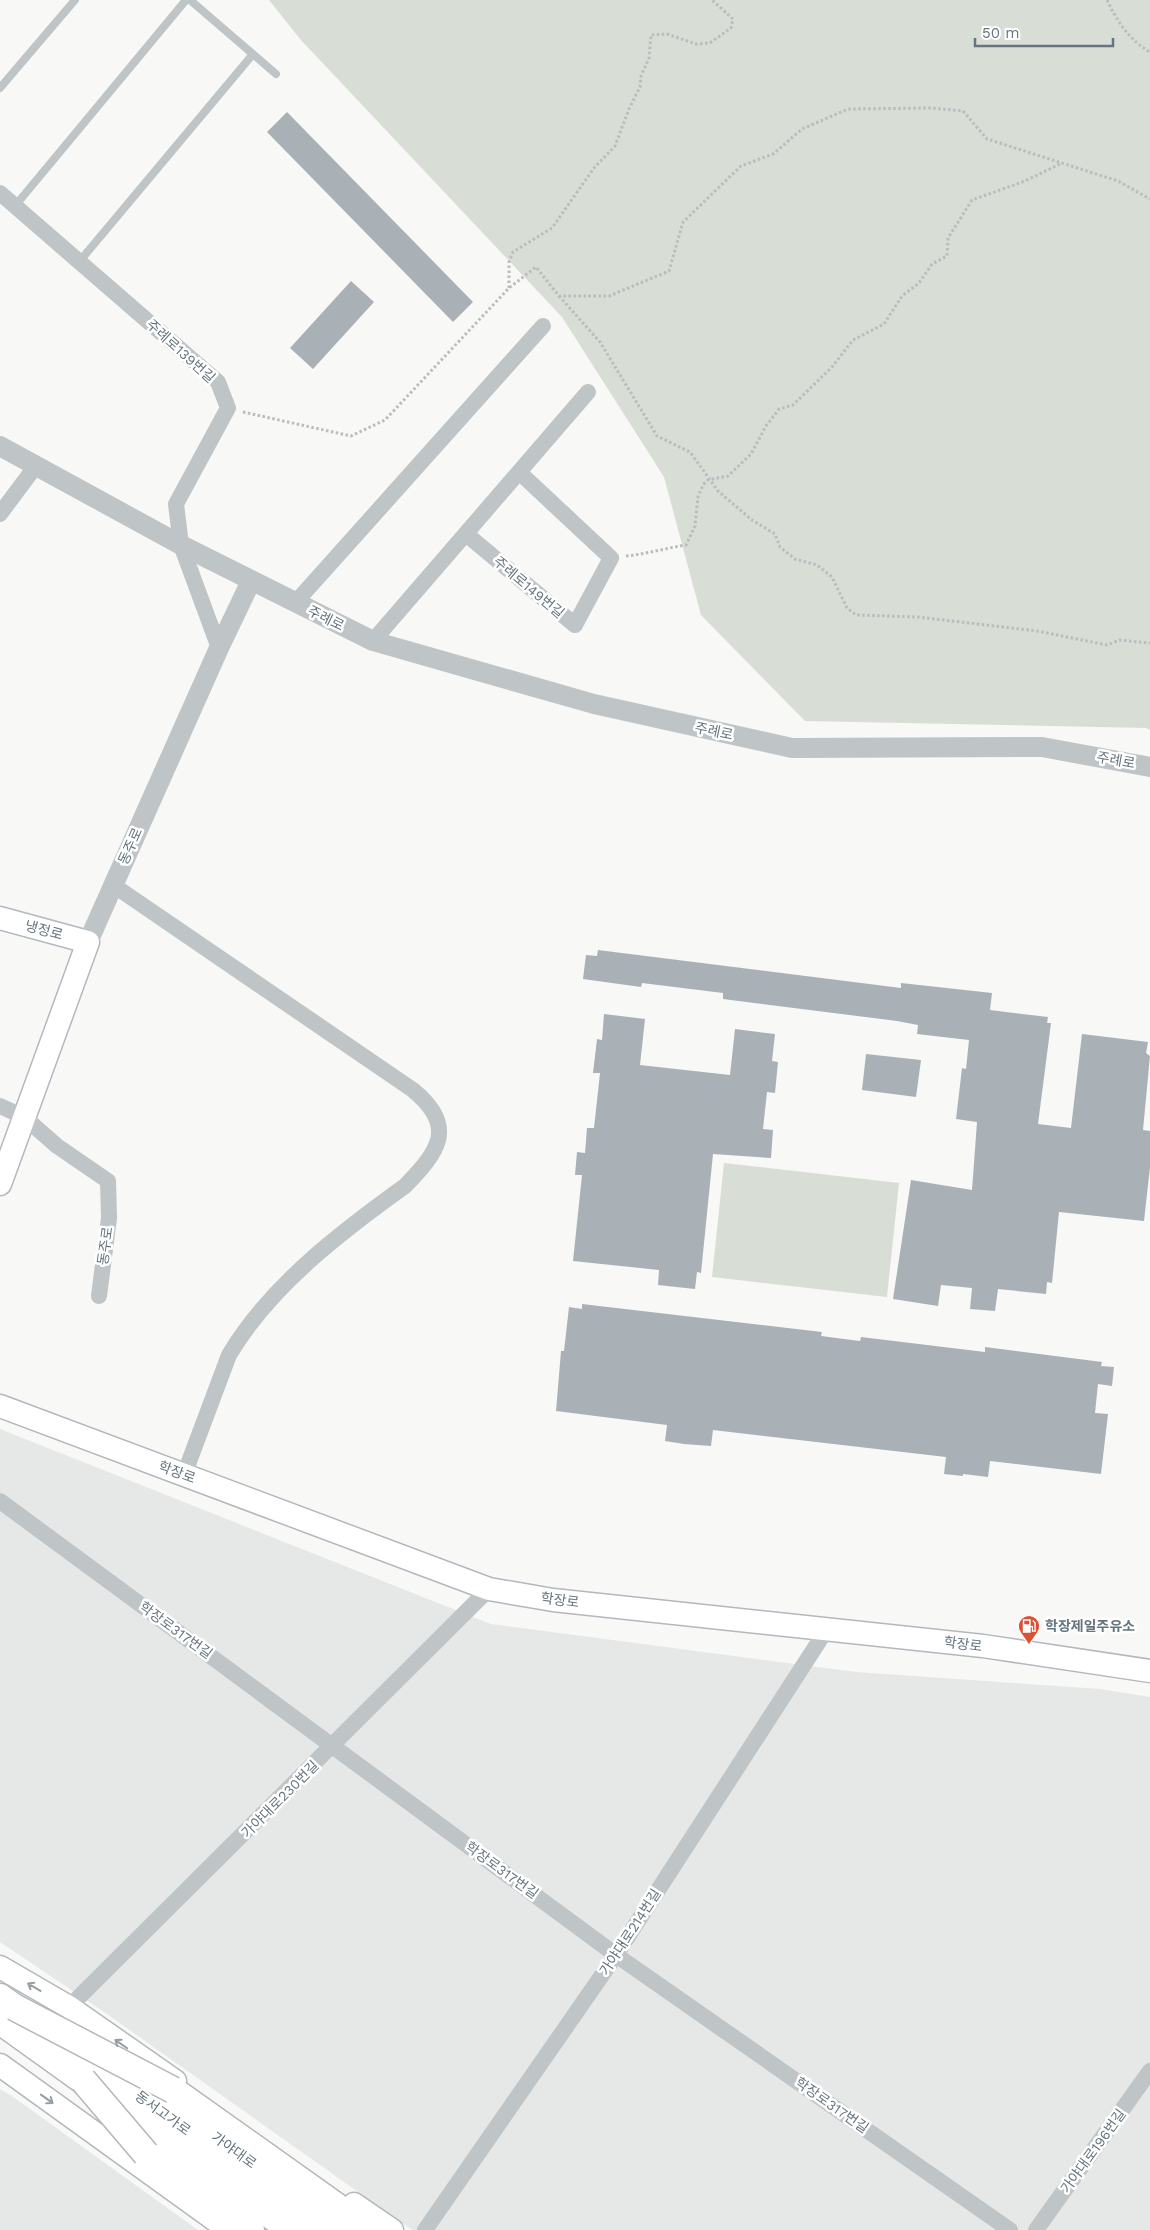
<svg xmlns="http://www.w3.org/2000/svg" width="1150" height="2230" font-family="'Work Sans','Noto Sans KR',sans-serif">
	<style>
		.built { fill: #e6e7e7 }
		.green { fill: #d8ddd5 }
		.building { fill: #a9b1b6 }
		.lines { fill: none; stroke-linecap: round; stroke-linejoin: round }
		.secondary-casing { stroke: #b2b8bc; stroke-width: 25 }
		.trunk-casing { stroke: #b3b7ba; stroke-width: 29 }
		.path { stroke: #babdbf; stroke-width: 3; stroke-dasharray: 2.5 2.5; stroke-linecap: butt }
		.service { stroke: #bfc4c7; stroke-width: 8 }
		.minor { stroke: #bfc4c7; stroke-width: 16 }
		.tertiary { stroke: #bfc4c7; stroke-width: 20 }
		.secondary { stroke: #fff; stroke-width: 22 }
		.trunk { stroke: #fff; stroke-width: 26 }
		.trunk-bridge-casing { stroke: #b3b7ba; stroke-width: 29; stroke-linecap: butt }
		.trunk-bridge { stroke: #fff; stroke-width: 26 }
		.oneway { stroke: #939ea5 }
		.labels { text-anchor: middle; stroke-width: 5; stroke-linejoin: round; paint-order: stroke }
		.street-label { font-size: 14px; fill: #65757f; stroke: #fff }
		.poi-label { font-size: 14px; font-weight: bold; fill: #65757f; stroke: #fff; text-anchor: start }
	</style>
	<rect width="100%" height="100%" fill="#f8f8f6"/>
	<path class="built" d="M0 1429 491 1624 856 1672 1100 1689 1150 1697V2230H412L104 2012 0 1942Z
		M0 2089 12 2096 198 2230H0Z"/>
	<path class="green" d="M269 0H1150V730L1146 728 805 721 701 615 664 477 562 317 300 39Z
		M724 1163 899 1183 887 1297 712 1277Z"/>
	<path class="building" d="M287 112 473 302 453 322 267 132Z
		M351 281 374 302 313 369 290 348Z
		M598 950 901 988V983L992 993 990 1010 1048 1017 1047 1023H1051L1038 1124 1071 1128 1082 1034 1148 1042 1146 1053 1150 1056 1143 1130 1150 1131V1167L1144 1221 1059 1212 1052 1283 1047 1282 1046 1294 998 1289 995 1311 970 1309 972 1288 941 1285 938 1306 893 1299 911 1180 972 1190 977 1122 956 1119 962 1068 966 1069 969 1040 917 1034 918 1025 897 1021 723 999V993L642 983 641 987 583 979 586 955 597 956Z
		M604 1014 645 1019 640 1065 730 1075 735 1029 775 1034 772 1061 778 1062 775 1093 767 1092 763 1129 773 1130 771 1158 713 1154 701 1273 697 1272 695 1289 658 1285 659 1270 573 1261 582 1175H575L577 1152 585 1153 587 1128H594L600 1073H593L597 1039 602 1040Z
		M866 1054 921 1060 916 1097 862 1090Z
		M582 1304 822 1332 821 1336 860 1341 861 1337 985 1352V1347L1102 1362 1101 1366 1114 1367 1112 1386 1098 1384 1095 1413 1108 1414 1101 1474 990 1461 988 1477 963 1474V1476L944 1474 946 1457 713 1430 711 1446 684 1444 665 1441 667 1425 556 1411 561 1351H564L569 1307 582 1309Z"/>
	<g class="lines">
		<g class="secondary-casing">
			<path id="secondary" d="M0 918 88 942 0 1184
				M0 1406 489 1589 553 1600 983 1646 1150 1671
				M0 1967 69 2007 175 2081
				M0 2065 229 2230
				M354 2204 392 2230
				M312 2206 345 2230"/>
		</g>
		<g class="trunk-casing">
			<path id="trunk" d="M0 1997 32 2020
				M0 2021 291 2230
				M64 2042 325 2230
				M173 2090 370 2230
				M146 2154 251 2230"/>
		</g>
		<path class="path" d="M1107 0C1117 21 1129 40 1150 52
			M509 288V262L513 252 552 228 594 168 615 146 629 109 640 87 641 76 649 58 651 35 667 34 696 44 710 43 731 28 733 19 712 0
			M559 296 600 342 657 436 690 452 718 491 752 520 775 534 780 547 795 559 817 565 832 577 847 608 856 615 918 617 1037 631 1107 645 1120 640 1150 643
			M243 412 351 436 385 420 509 288 536 267 559 296H609L669 271 683 222 741 166 773 154 802 129 848 109 931 108 963 111 987 139 1118 181 1150 199
			M626 556C647 554 666 548 686 545L695 526 698 497 703 485 708 480 728 476 751 454 766 426 779 409 793 405 832 367 853 340 884 324 902 296 919 283 932 264 947 256 948 238 972 200 1025 181 1060 164"/>
		<path class="service" d="M190 0 276 74
			M0 88 75 0
			M15 206 186 0
			M79 262 253 54"/>
		<path class="minor" d="M0 193 218 382 228 408 176 504 181 545 219 648
			M0 514 35 467
			M466 534 575 625 611 558 519 472
			M295 603 543 326
			M373 641 588 392
			M113 885 413 1090C458 1127 438 1152 405 1186 341 1232 270 1286 229 1355L184 1475
			M0 1106 24 1117 57 1146 108 1181 109 1218 99 1296
			M0 1501 616 1955 1010 2230
			M69 2007 489 1589
			M425 2230 616 1955 827 1629
			M1036 2230 1150 2071"/>
		<path class="tertiary" d="M0 446 181 545 373 641 594 704 792 748 1042 747 1150 767
			M88 942 219 648 251 581"/>
		<use href="#secondary" class="secondary"/>
		<use href="#trunk" class="trunk"/>
		<g class="trunk-bridge-casing">
			<path id="trunk-bridge" d="M14 2007 173 2090
				M83 2080 146 2154"/>
		</g>
		<use href="#trunk-bridge" class="trunk-bridge"/>
	</g>
	<defs><path id="oneway-shaft" d="M-6 0H5M1.5-3L5.5 0L1.5 3" fill="none" stroke-width="1.6" stroke-linecap="round" stroke-linejoin="round" transform="scale(1.25)"/></defs>
	<g class="oneway">
		<use href="#oneway-shaft" transform="translate(34 1987) rotate(-149)"/>
		<use href="#oneway-shaft" transform="translate(121 2044) rotate(-145)"/>
		<use href="#oneway-shaft" transform="translate(47 2099) rotate(36)"/>
	</g>
	<defs>
		<g id="fuel-pin" transform="scale(1.125)"><path d="M0 17L-7.5 6A9.5 9.5 0 1 1 7.5 6Z" fill="#d95235" stroke="#fff"/><path d="M-5.5-6h7V0h2V4h1.3V-2.5L3-4.5l.8-.8L6-3V5H2.5V1h-1V6h-7ZM-4.2-4.7v3.2H.2V-4.7Z" fill="#fff"/></g>
	</defs>
	<g fill-rule="evenodd">
		<use href="#fuel-pin" x="1029" y="1626"/>
	</g>
	<g class="labels">
		<g class="street-label">
			<text transform="translate(181 351) rotate(42)" y="5">주례로139번길</text>
			<text transform="translate(529 587) rotate(40)" y="5">주례로149번길</text>
			<text transform="translate(326 618) rotate(26)" y="5">주례로</text>
			<text transform="translate(714 731) rotate(12)" y="5">주례로</text>
			<text transform="translate(1116 760) rotate(10)" y="5">주례로</text>
			<text transform="translate(130 846) rotate(-66)" y="5">동주로</text>
			<text transform="translate(44 930) rotate(15)" y="5">냉정로</text>
			<text transform="translate(105 1246) rotate(-82)" y="5">동주로</text>
			<text transform="translate(177 1472) rotate(20)" y="5">학장로</text>
			<text transform="translate(560 1600) rotate(7)" y="5">학장로</text>
			<text transform="translate(176 1630) rotate(36)" y="5">학장로317번길</text>
			<text transform="translate(963 1644) rotate(7)" y="5">학장로</text>
			<text transform="translate(280 1799) rotate(-45)" y="5">가야대로230번길</text>
			<text transform="translate(502 1870) rotate(36)" y="5">학장로317번길</text>
			<text transform="translate(630 1932) rotate(-57)" y="5">가야대로214번길</text>
			<text transform="translate(832 2105) rotate(35)" y="5">학장로317번길</text>
			<text transform="translate(163 2113) rotate(36)" y="5">동서고가로</text>
			<text transform="translate(234 2150) rotate(36)" y="5">가야대로</text>
			<text transform="translate(1093 2151) rotate(-54)" y="5">가야대로196번길</text>
		</g>
		<g class="poi-label">
			<text x="1045" y="1631">학장제일주유소</text>
		</g>
	</g>
	<path d="M975 38v8h138v-8" fill="none" stroke="#65757f" stroke-width="2.5"/>
	<text x="982" y="38" font-size="15" fill="#65757f" stroke="#ffffff" stroke-width="4" paint-order="stroke">50 m</text>
</svg>
